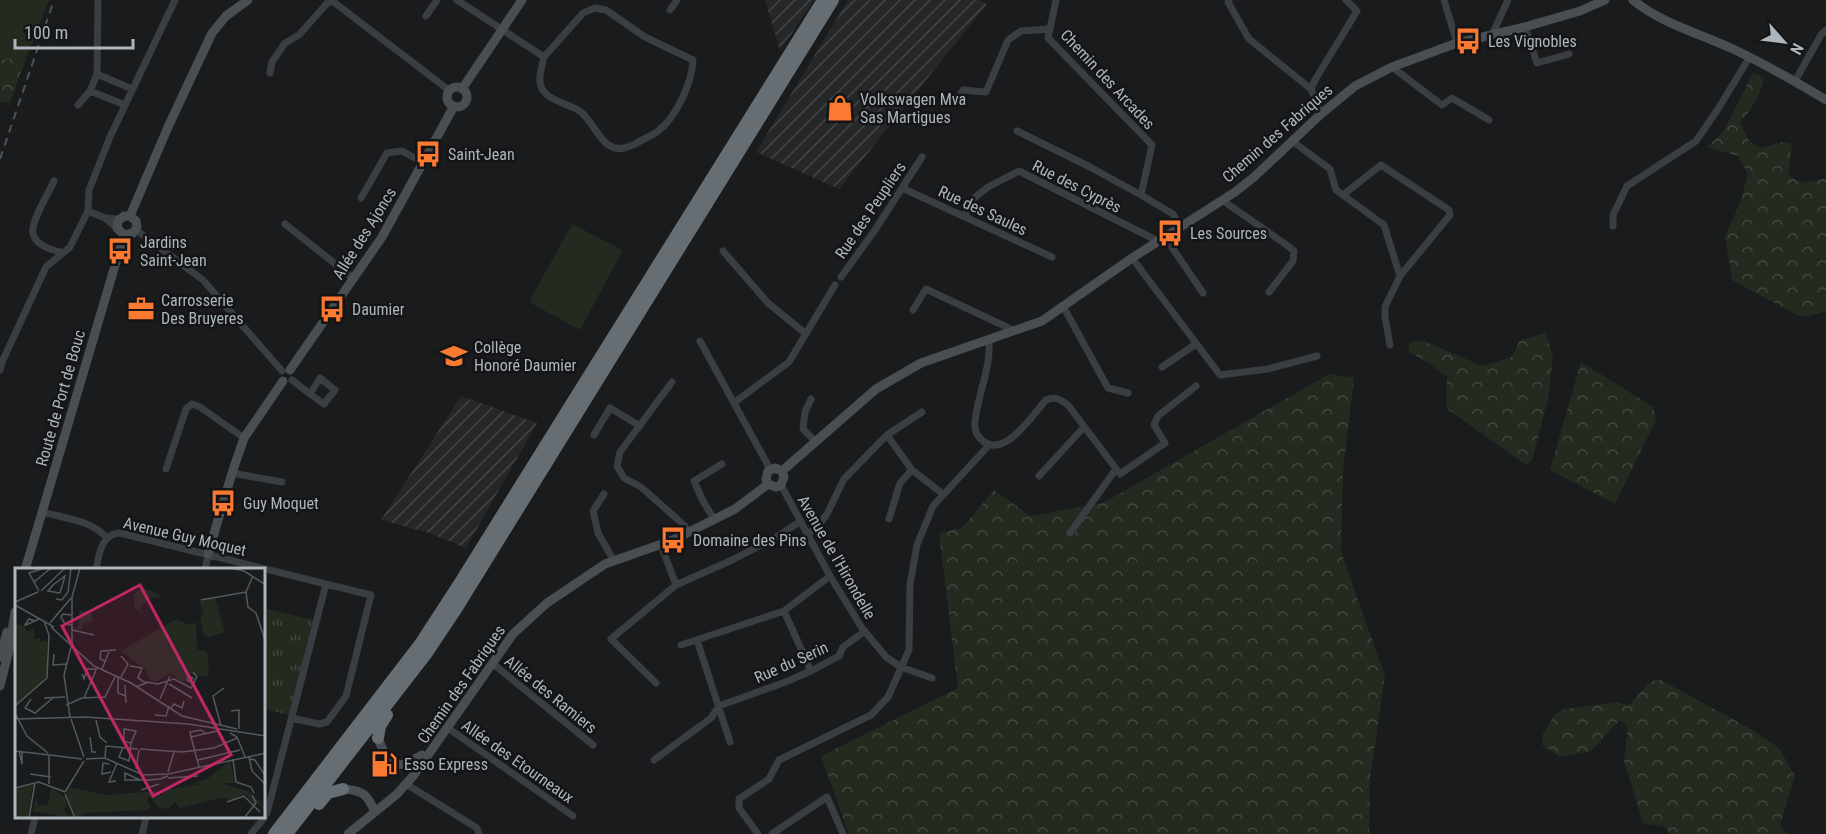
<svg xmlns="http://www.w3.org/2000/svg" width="1826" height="834" font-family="'Roboto Condensed',sans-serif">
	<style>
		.industrial { fill: url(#industrial-furrows) }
		.green { fill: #232b21 }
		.forest { fill: url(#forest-crowns) }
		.park { fill: url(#park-tufts) }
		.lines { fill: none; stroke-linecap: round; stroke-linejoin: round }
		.street { stroke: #3a3e42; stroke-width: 7 }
		.secondary { stroke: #484e52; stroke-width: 9 }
		.highway { stroke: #666d73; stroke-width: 12 }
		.rail { stroke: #4d5357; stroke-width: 2; stroke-dasharray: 8 6; stroke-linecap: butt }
		.labels { text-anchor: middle; stroke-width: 5; stroke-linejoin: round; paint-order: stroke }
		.poi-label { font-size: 16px; fill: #acb6bc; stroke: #151517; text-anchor: start }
		.street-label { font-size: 16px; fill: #acb6bc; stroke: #151517 }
		.inset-road { fill: none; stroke: #54595c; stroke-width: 1.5 }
		.view { fill: #c02865; fill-opacity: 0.15; stroke: #c02865; stroke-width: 3 }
		.inset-edge { fill: none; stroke: #acb6bc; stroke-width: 3 }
	</style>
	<defs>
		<pattern id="industrial-furrows" width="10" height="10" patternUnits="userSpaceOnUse" patternTransform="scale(1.5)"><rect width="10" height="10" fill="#262729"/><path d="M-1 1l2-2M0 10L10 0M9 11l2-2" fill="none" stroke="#434446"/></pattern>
		<pattern id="forest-crowns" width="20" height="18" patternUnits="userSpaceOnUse" patternTransform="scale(1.5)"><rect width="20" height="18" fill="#232b21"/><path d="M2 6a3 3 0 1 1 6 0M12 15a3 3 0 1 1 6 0" fill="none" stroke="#40483f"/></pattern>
		<pattern id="park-tufts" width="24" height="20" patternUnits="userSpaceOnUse" patternTransform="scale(1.5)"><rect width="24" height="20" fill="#232b21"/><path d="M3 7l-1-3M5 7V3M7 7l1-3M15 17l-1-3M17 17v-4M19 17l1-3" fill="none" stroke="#40483f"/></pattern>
	</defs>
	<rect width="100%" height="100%" fill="#1a1b1c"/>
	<path class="industrial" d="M765 0H814L780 51Z
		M848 0H978L987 4 839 189 756 152Z
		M461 396 537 423 466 548 429 533 381 520Z"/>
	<path class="green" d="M0 0H49L27 56 0 60Z
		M572 224 623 250 580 330 529 302Z"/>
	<path class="forest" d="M27 56 10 103 0 102V60Z
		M1753 73 1764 78C1759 98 1753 107 1740 123L1750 142 1761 148 1782 142 1792 144 1788 174C1802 186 1809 182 1826 178V311L1809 316H1799L1732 280 1725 236 1739 206 1748 174 1738 156 1707 147 1723 132Z
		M1546 333 1553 357 1548 399 1532 461 1526 465 1446 408 1447 377 1430 364 1408 351 1410 342 1424 341 1482 366 1512 357 1520 340Z
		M1581 362 1653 407 1656 420 1615 504 1550 470Z
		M1329 374 1354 378 1343 471 1341 552 1385 676 1370 779 1369 834H849L821 756 958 688 939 533 962 528 994 490 1030 516 1103 503Z
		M1661 680 1751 729 1779 748 1795 776 1780 825 1787 834H1670L1665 827 1643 823 1624 761 1628 727 1620 720 1591 751 1560 757 1542 745 1543 734 1555 714 1565 709 1618 702 1628 706 1651 681Z"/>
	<path class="park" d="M264 608 313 620 289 715 264 709Z"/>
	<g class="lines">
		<path class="street" d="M331 0 450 91
			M457 0 544 57 583 13 595 8 606 10 645 37 693 60C692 83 676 118 657 132 651 136 643 139 637 143 630 146 623 150 615 148 600 144 593 122 581 112 570 104 549 101 542 89 537 79 542 67 544 57
			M1056 0 1048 38 1152 145 1141 195 1173 214 1180 227
			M1229 0 1228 2 1249 39 1311 89
			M1444 0 1457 43
			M670 10 677 0
			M426 16 437 0
			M1525 27 1537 63 1569 54
			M1492 35 1508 0
			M1392 67 1442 105 1452 98 1489 120
			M270 73 272 62 285 43 299 35 330 0
			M97 74 132 89
			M1795 81 1821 35 1826 30
			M90 91 125 105
			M958 98 963 90 986 92 1008 40 1021 31 1050 29
			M78 105 90 91 97 74 98 0
			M1321 114 1311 89 1315 80 1357 11 1346 0
			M1017 131 1088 166 1141 195
			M1292 141 1330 169 1336 190 1384 225 1400 276
			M54 181C49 192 30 223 33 233 35 246 53 250 63 253
			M902 188 1052 257
			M1343 195 1381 165 1449 210 1450 215 1400 276 1385 307V317L1390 345
			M361 198 387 153 402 151 424 163
			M1222 200 1288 246 1294 251 1293 261 1269 292
			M964 217 974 198 988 187 1019 171 1158 241
			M105 218 88 211 89 190 110 137 175 0
			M285 224 353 278
			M1613 226V215L1627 186 1696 141 1718 109 1749 58
			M117 228 105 218 119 219
			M136 230 203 280 282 371
			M1165 237 1203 293
			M723 251 768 303 806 334
			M1132 258 1220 375 1268 369 1317 356
			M841 277 875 230 922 157
			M1063 306 1108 388 1128 393
			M913 310 926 289 1015 331
			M989 340C991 369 978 393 975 421 974 430 976 436 983 441 1005 459 1033 414 1046 400 1055 396 1060 399 1068 405L1120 474 1165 443 1154 425 1158 416 1196 386
			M700 341 770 469
			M1162 367 1196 344
			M0 370 2 362 46 267 70 247 88 211
			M292 380 310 394 320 378 335 390 324 404 310 394
			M672 382 620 452 617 466 624 478 641 487 685 526 688 533
			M811 399 805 412 803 429 815 441
			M735 402 789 362 835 285
			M594 435 610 408 640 426
			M887 435 912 470 943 494
			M166 469 186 409 192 404 200 407 244 438
			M232 473 282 482
			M1039 476 1084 427
			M781 485 830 576 862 628 886 657 901 667 932 678
			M604 494 593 511 598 533 614 561
			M42 512C63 518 92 520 107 538
			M714 519 703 501 694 481 722 464
			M889 519 900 483 912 470
			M1070 533 1116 469
			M807 534 817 528 827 514 844 479 887 435 922 412
			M96 570C99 554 101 534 120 533L326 584 267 813 264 817
			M205 570 208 554
			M676 585 732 560 775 538 801 521
			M784 611 811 671
			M697 640 730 742
			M681 645 784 611 830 576
			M492 663 593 745
			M656 683 611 639 676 585 661 545
			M292 718 319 724 327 722 346 696 371 595 326 584
			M448 728 573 816
			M654 760 711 718 719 706 783 683 811 671 839 656 843 647 865 631
			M406 784 477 828 479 834
			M31 834 35 818
			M142 834 146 818
			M251 834 264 818
			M758 834 739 808V799L769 779 779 760 871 715 888 697 909 650 910 584 917 545 933 506 989 445
			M772 834 827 797 843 834"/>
		<path class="secondary" d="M1633 0C1662 24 1699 33 1733 49 1765 64 1796 82 1826 100
			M447 97a10 10 0 1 1 20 0a10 10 0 1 1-20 0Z
			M462 89 522 0
			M130 216 168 127 212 33 226 16 248 0
			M124 235 133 233 137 227 136 221 130 216
			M124 235 117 228 118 221 124 216H130
			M290 370 382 237 454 106
			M782 471 876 389 921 363 1042 321 1132 258 1235 192 1254 177 1321 114 1355 86 1392 67 1457 43 1525 27 1580 11 1605 0
			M768 484 766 479 768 471 775 468 782 471
			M768 484 776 487 781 485 784 477 782 471
			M208 554 232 473 244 438 283 381
			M25 570 124 235
			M0 657 7 632
			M0 686 9 650 15 612
			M378 738C383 750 388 768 404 764 410 763 416 758 422 755L427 758
			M343 789C363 790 367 794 375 812
			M348 834 397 794 414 775 513 634 547 603 605 564 673 540 735 509 768 484"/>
		<path class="highway" d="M378 738 380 726 387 715
			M319 804 328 793 343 789
			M274 834 420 644 459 584 823 0
			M287 834 427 653 455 611 833 0"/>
		<path class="rail" d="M0 159 54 0"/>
	</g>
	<defs>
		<g id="bus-bare" transform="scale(2.07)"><path d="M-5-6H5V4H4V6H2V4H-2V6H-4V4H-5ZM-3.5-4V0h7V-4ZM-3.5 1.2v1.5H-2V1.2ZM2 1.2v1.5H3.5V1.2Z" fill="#fc7932" stroke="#151517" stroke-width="2.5" paint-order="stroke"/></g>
		<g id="shop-bare" transform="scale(2.07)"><path d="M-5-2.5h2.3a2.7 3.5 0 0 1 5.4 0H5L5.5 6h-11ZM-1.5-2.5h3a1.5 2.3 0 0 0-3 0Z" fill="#fc7932" stroke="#151517" stroke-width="2.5" paint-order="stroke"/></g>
		<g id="office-bare" transform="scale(2.07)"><path d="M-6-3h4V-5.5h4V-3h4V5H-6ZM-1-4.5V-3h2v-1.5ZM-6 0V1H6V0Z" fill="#fc7932" stroke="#151517" stroke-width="2.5" paint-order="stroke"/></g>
		<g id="school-bare" transform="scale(2.07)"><path d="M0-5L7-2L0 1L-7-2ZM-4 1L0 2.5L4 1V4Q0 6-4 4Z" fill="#fc7932" stroke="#151517" stroke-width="2.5" paint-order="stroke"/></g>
		<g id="fuel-bare" transform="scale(2.07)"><path d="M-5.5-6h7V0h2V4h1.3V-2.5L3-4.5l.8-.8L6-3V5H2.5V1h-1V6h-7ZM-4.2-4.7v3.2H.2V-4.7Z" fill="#fc7932" stroke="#151517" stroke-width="2.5" paint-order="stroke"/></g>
	</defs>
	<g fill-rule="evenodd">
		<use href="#bus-bare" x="1468" y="41"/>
		<use href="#shop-bare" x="840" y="108"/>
		<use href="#bus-bare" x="428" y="154"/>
		<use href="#bus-bare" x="1170" y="233"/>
		<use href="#bus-bare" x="120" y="251"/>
		<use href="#office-bare" x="141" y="309"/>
		<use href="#bus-bare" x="332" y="309"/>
		<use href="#school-bare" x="454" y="356"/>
		<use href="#bus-bare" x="223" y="503"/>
		<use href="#bus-bare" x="673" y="540"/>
		<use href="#fuel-bare" x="384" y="764"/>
	</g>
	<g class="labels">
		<g class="poi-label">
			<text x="1488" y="47">Les Vignobles</text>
			<text x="860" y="105">Volkswagen Mva<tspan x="860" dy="18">Sas Martigues</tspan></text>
			<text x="448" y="160">Saint-Jean</text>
			<text x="1190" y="239">Les Sources</text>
			<text x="140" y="248">Jardins<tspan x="140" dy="18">Saint-Jean</tspan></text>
			<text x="161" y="306">Carrosserie<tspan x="161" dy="18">Des Bruyeres</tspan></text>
			<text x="352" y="315">Daumier</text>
			<text x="474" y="353">Collège<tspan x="474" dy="18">Honoré Daumier</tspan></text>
			<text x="243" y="509">Guy Moquet</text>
			<text x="693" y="546">Domaine des Pins</text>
			<text x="404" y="770">Esso Express</text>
		</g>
		<g class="street-label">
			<text transform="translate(1108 79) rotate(47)" y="6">Chemin des Arcades</text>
			<text transform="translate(1277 133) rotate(-41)" y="6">Chemin des Fabriques</text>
			<text transform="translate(1077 186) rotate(27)" y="6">Rue des Cyprès</text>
			<text transform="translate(870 210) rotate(-56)" y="6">Rue des Peupliers</text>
			<text transform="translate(983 210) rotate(25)" y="6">Rue des Saules</text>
			<text transform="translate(364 233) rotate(-58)" y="6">Allée des Ajoncs</text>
			<text transform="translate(60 398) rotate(-74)" y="6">Route de Port de Bouc</text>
			<text transform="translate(185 536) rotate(13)" y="6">Avenue Guy Moquet</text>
			<text transform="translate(837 557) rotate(60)" y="6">Avenue de l'Hirondelle</text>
			<text transform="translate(791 662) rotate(-24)" y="6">Rue du Serin</text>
			<text transform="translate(461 684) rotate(-55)" y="6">Chemin des Fabriques</text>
			<text transform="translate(551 694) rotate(39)" y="6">Allée des Ramiers</text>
			<text transform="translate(518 761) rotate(35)" y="6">Allée des Etourneaux</text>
		</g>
	</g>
	<g transform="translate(15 568)">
		<rect width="250" height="250" fill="#1a1b1c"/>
		<path d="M215 193 220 215 177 216 192 211ZM202 214 233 223 247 235 250 243 242 234 240 238 231 226 217 232 206 230 165 240 160 234 154 240 145 241 135 228 132 234 137 238 132 242 69 245 65 248 67 250H61L51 227 54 219 92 227 142 223 147 229V222ZM18 217 13 250H0V221ZM36 220 50 229 52 238 48 240 54 250 18 243 20 231 24 238 33 237Z" fill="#232b21"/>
		<path d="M128 19 147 28 133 31 125 41 130 48 119 40 120 25ZM75 42 78 53 68 57 67 62 58 61 64 58V43ZM161 51 175 57 181 54 182 81 192 84 194 106 192 109 176 106 168 114 155 105 141 114 135 111 130 101 106 83Z" fill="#232b21"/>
		<path d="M200 30 210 64 193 69 188 65 185 49 189 46 184 34Z" fill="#232b21"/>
		<path d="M0 56 9 58 12 63 19 61 20 71 25 70V74L32 72V102L30 112 0 137Z" fill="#232b21"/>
		<path class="inset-road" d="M215 0 229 3 251 17M238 8 231 24 233 39 241 45 251 75M19 14 36 0M38 17 50 8 45 25M38 17 33 23 45 25M24 23 14 5 30 0M26 23 50 0M41 31 47 32 53 24 56 0M186 32 231 24M0 34 23 24M0 37 39 59M56 47 48 46 46 49 50 56 57 57M20 53 14 51 10 57H11L24 51M35 55 56 30M36 59 79 98 116 115 167 148 222 161M57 62 79 67M39 86 38 97 52 96M106 88 113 96 106 109M90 93 85 91 86 83 101 82M115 98 127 100 123 110 131 115 121 119M87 101 94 84M67 106 69 111 72 101H82M103 108V125L111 128M131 114 143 116 159 111 176 120 182 109 178 104M154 116 177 130M179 116 172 112 174 108 179 111M110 117 111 135M29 130 50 129M69 130 81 102M16 131 10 140 20 145 39 129M145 131 155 108M51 137 67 130 90 129 101 107M0 138 32 110 34 67 29 53M156 140 159 136 167 140 169 133M216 143 224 142V161M1 147 12 168 33 185M140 147 151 148 154 138M55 149 49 107 57 75V29L65 0M0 151 70 149 173 156 251 168M56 151 69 189M81 152 85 169 92 175M206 158 198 128 209 120M215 165 222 169 230 189M75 169 77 184H81M176 169 175 164 186 162 191 166M108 179 104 189 114 193 116 175 109 173V161L121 163 116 175M125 181 167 184 199 180 222 170M0 183 35 187M4 183 7 196V184M35 187 67 191M34 188V216M234 189 237 203 251 217M90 190 91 178 123 181M71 191 90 190 128 207 153 206 251 185M218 191 221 214 236 219 239 225M235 191 240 192 251 209M183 192 225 182M94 196 88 195 87 206 96 204M184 199 176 169 202 163M121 201 124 182M153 204 159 184M15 206 36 209M153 210 183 208M125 212 110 205V212H134L145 211 153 208M101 213 94 214 102 195M0 220 24 214 50 224M126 222 144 216M50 224 69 193M50 226 60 250M212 234 229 228 245 244M14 250 20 215M229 250 241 235 237 227"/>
		<path class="view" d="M125 17 216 187 138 228 47 58Z"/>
		<rect width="250" height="250" class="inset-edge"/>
	</g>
	<g transform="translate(1784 42) rotate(118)" stroke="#151517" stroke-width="4.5" paint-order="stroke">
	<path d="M0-4.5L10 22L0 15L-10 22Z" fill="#acb6bc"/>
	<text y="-9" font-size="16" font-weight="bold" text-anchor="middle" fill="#acb6bc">N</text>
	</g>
	<path d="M15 39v9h118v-9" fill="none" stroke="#acb6bc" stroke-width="3"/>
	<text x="24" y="39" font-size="18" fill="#acb6bc" stroke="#151517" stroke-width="4.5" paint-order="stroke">100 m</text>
</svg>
